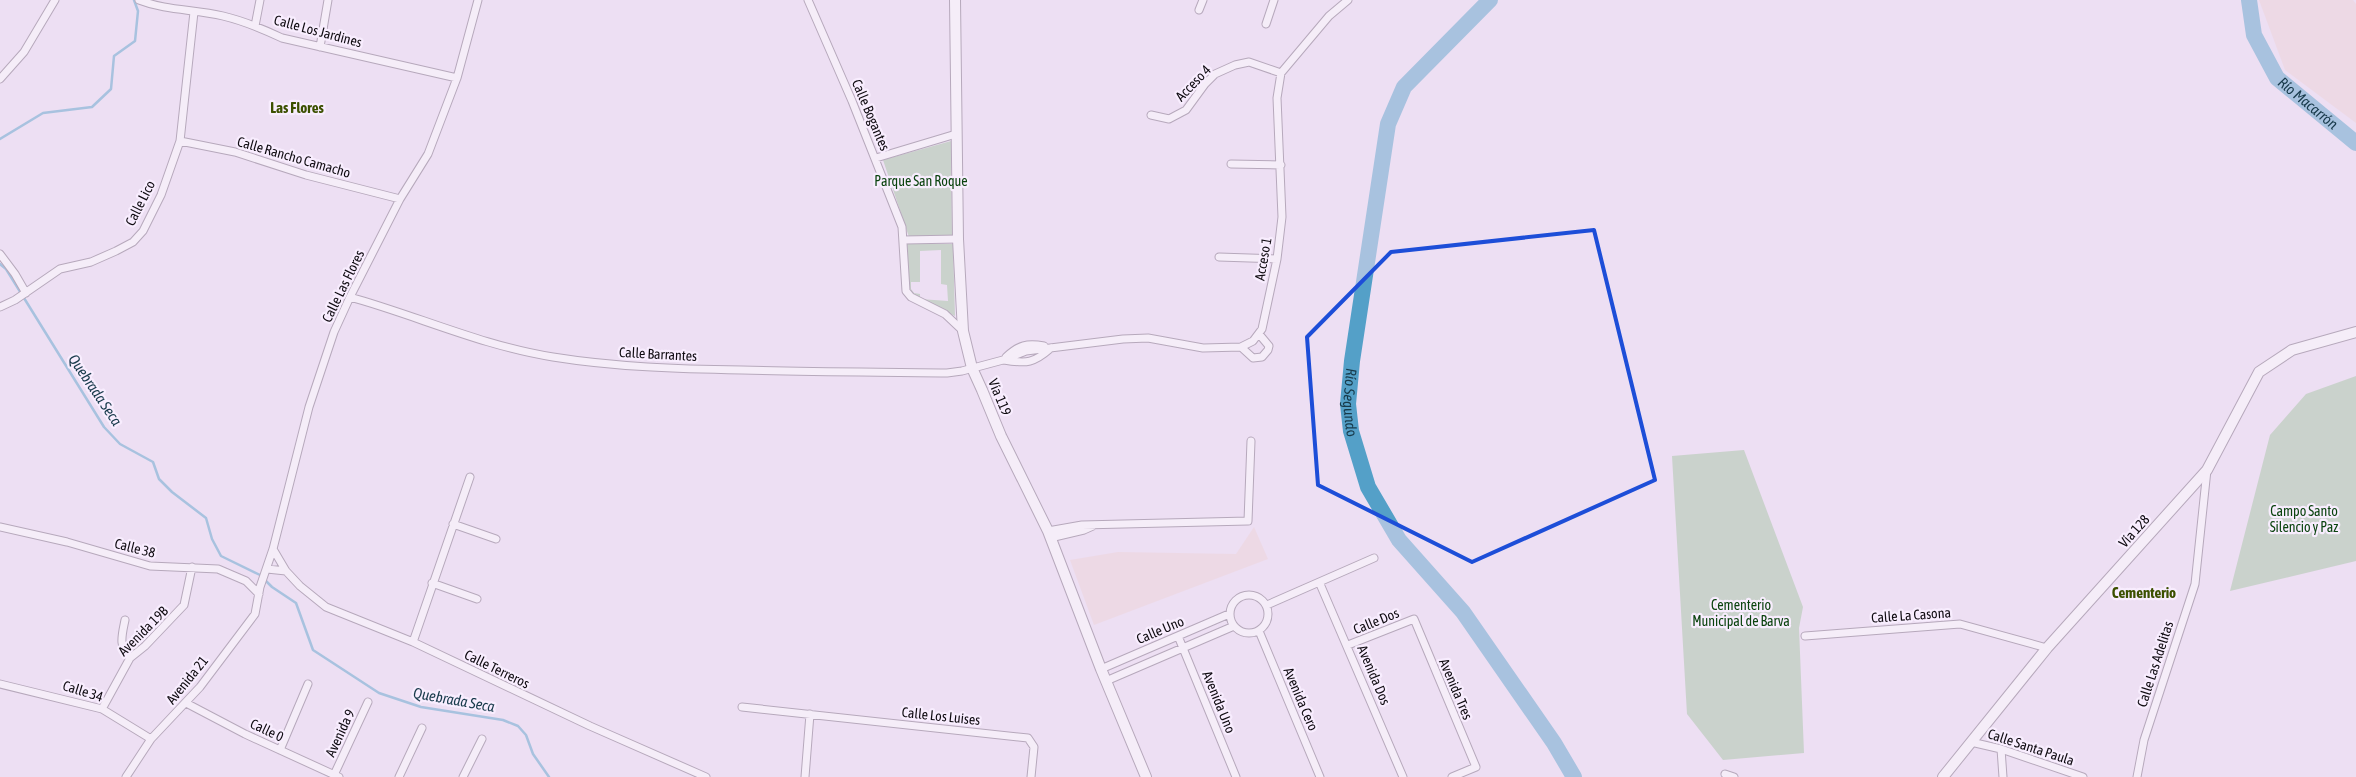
<svg xmlns="http://www.w3.org/2000/svg" width="2356" height="777" font-family="'Asap Condensed',sans-serif">
	<style>
		.education { fill: #eed3d6 }
		.green { fill: #a0c39e; fill-rule: evenodd }
		.lines { fill: none; stroke-linecap: round; stroke-linejoin: round }
		.stream { stroke: #54a0c8; stroke-width: 2.5 }
		.river { stroke: #54a0c8; stroke-width: 16 }
		.street-casing { stroke: #75687a; stroke-width: 9 }
		.secondary-casing { stroke: #75687a; stroke-width: 12 }
		.street { stroke: #fff; stroke-width: 7 }
		.secondary { stroke: #fff; stroke-width: 10 }
		.marked { fill: none; stroke: #1d4ed8; stroke-width: 4; stroke-linejoin: round }
		.labels { text-anchor: middle; stroke-width: 4.5; stroke-linejoin: round; paint-order: stroke }
		.street-label { font-size: 14px; fill: #0f0b11; stroke: #f8edfe }
		.park-label { font-size: 14px; fill: #0a430e; stroke: #f8edfe }
		.water-label { font-size: 15px; font-style: italic; fill: #183a4b; stroke: #f8edfe }
		.neighbourhood-label { font-size: 15px; font-weight: bold; fill: #3c5000; stroke: #f8edfe }
	</style>
	<rect width="100%" height="100%" fill="#eddff3"/>
	<path class="education" d="M2259 0H2353L2356 4V123L2285 70Z
		M1254 527 1268 559 1094 625 1070 560 1118 552 1236 554Z"/>
	<path class="green" d="M951 141 952 236 909 237 883 160Z
		M907 244H953L955 316 916 298 908 288ZM941 250V284L947 285 948 301 920 299V294L914 293 911 289V282H920V251Z
		M2356 376V561L2230 591 2270 435 2306 394Z
		M1744 450 1803 607 1799 628 1804 753 1723 760 1687 714 1672 456Z"/>
	<g class="lines">
		<path class="stream" d="M0 139 43 113 92 107 111 89 114 56 135 41 138 11 134 0
			M0 264 6 269 104 427 120 444 153 462 159 479 172 492 206 518 212 539 221 556 260 575 272 587 296 603 313 650 379 693 421 707 503 720 518 726 526 735 533 754 549 777"/>
		<g class="river">
			<path id="s1" d="M1490 0 1404 87 1388 124 1352 361 1348 404 1351 431 1368 487 1399 540 1463 612 1554 743 1574 777"/>
			<path id="s2" d="M2249 0 2254 35 2277 78 2356 143"/>
		</g>
		<g class="street-casing">
			<path id="street" d="M139 0C167 11 195 9 223 16 244 21 263 29 282 38L457 78
				M808 0 852 101 902 227 906 291 911 297 945 314 963 331
				M1199 10 1203 0
				M1266 24 1274 0
				M255 26 260 0
				M320 47 328 0
				M0 79 24 52 55 0
				M1151 115 1169 119 1186 110 1205 84 1215 74 1235 65 1249 62 1281 73
				M180 141 235 152 306 175 400 199
				M876 158 956 134
				M1231 164 1281 165
				M904 240 958 239
				M0 254 15 274 26 293
				M1219 257 1277 259
				M350 297C418 316 483 346 553 357 615 367 679 369 742 370 810 372 878 372 947 373L962 371 1003 360 1026 351 1123 339 1148 338 1203 348 1241 347 1253 341 1262 329 1277 259 1282 217 1277 98 1281 73 1329 16 1348 0
				M0 307 15 300 60 269 91 262 116 251 133 242 143 231 161 195 180 141 194 12
				M1241 347 1253 358 1262 357 1268 350 1269 346 1259 334
				M1006 357C1019 345 1027 343 1044 346
				M1004 360C1027 364 1034 363 1051 348
				M453 524 496 539
				M0 527 67 542 150 566 218 569 246 581 259 594
				M1048 531 1082 525 1248 521 1251 441
				M1050 538 1084 530 1093 526
				M273 549 286 571 300 586 326 607 413 642 590 726 706 777
				M267 569 286 571
				M432 583 477 599
				M1320 584 1403 777
				M1230 614a19 19 0 1 1 38 0a19 19 0 1 1-38 0Z
				M1267 605 1374 558
				M125 620C122 635 118 647 130 658
				M1259 631 1320 777
				M1178 636 1236 777
				M1805 636 1960 624 2047 648
				M413 642 470 477
				M1348 645 1414 619 1476 767 1452 777
				M1101 669 1229 614
				M1106 681 1234 626
				M0 684 102 709 151 739
				M186 703 245 734 339 777
				M742 707 1028 738 1034 747 1031 777
				M102 709 130 658 145 646 184 605 192 567
				M1971 742 2001 749 2083 777
				M2001 749 2003 777
				M280 750 308 684
				M1725 774 1734 777
				M334 775 368 702
				M126 777 151 739 200 687 255 614 260 587 273 549 309 407 334 332 350 297 400 199 428 154 457 78 478 0
				M399 777 422 728
				M463 777 482 739
				M805 777 810 714
				M2137 777 2144 740 2195 584 2207 470"/>
		</g>
		<g class="secondary-casing">
			<path id="secondary" d="M955 0 958 239 963 331 972 368 982 390 1001 436 1048 531 1101 669 1146 777
				M1943 777 2047 648 2207 470 2259 372 2292 350 2356 332"/>
		</g>
		<use href="#street" class="street"/>
		<use href="#secondary" class="secondary"/>
	</g>
	<path d="M0 0H2356V777H0ZM1594 230 1655 480 1472 562 1318 485 1307 337 1391 252Z" fill="#eddff3" fill-opacity=".55" fill-rule="evenodd"/>
	<path class="marked" d="M1594 230 1655 480 1472 562 1318 485 1307 337 1391 252Z"/>
	<g class="labels">
		<g class="street-label">
			<text transform="translate(318 31) rotate(15)" y="5">Calle Los Jardines</text>
			<text transform="translate(1193 83) rotate(-46)" y="5">Acceso 4</text>
			<text transform="translate(871 115) rotate(67)" y="5">Calle Bogantes</text>
			<text transform="translate(294 157) rotate(16)" y="5">Calle Rancho Camacho</text>
			<text transform="translate(140 203) rotate(-63)" y="5">Calle Lico</text>
			<text transform="translate(1263 259) rotate(-80)" y="5">Acceso 1</text>
			<text transform="translate(343 286) rotate(-64)" y="5">Calle Las Flores</text>
			<text transform="translate(658 354) rotate(3)" y="5">Calle Barrantes</text>
			<text transform="translate(1000 397) rotate(67)" y="5">Vía 119</text>
			<text transform="translate(2134 531) rotate(-48)" y="5">Vía 128</text>
			<text transform="translate(135 548) rotate(14)" y="5">Calle 38</text>
			<text transform="translate(1911 615) rotate(-4)" y="5">Calle La Casona</text>
			<text transform="translate(1376 621) rotate(-22)" y="5">Calle Dos</text>
			<text transform="translate(1160 630) rotate(-23)" y="5">Calle Uno</text>
			<text transform="translate(143 631) rotate(-45)" y="5">Avenida 19B</text>
			<text transform="translate(2155 664) rotate(-72)" y="5">Calle Las Adelitas</text>
			<text transform="translate(497 669) rotate(26)" y="5">Calle Terreros</text>
			<text transform="translate(1374 675) rotate(67)" y="5">Avenida Dos</text>
			<text transform="translate(187 680) rotate(-51)" y="5">Avenida 21</text>
			<text transform="translate(1456 689) rotate(67)" y="5">Avenida Tres</text>
			<text transform="translate(83 691) rotate(17)" y="5">Calle 34</text>
			<text transform="translate(1301 699) rotate(67)" y="5">Avenida Cero</text>
			<text transform="translate(1219 702) rotate(68)" y="5">Avenida Uno</text>
			<text transform="translate(941 716) rotate(6)" y="5">Calle Los Luises</text>
			<text transform="translate(267 730) rotate(25)" y="5">Calle 0</text>
			<text transform="translate(340 733) rotate(-65)" y="5">Avenida 9</text>
			<text transform="translate(2031 747) rotate(18)" y="5">Calle Santa Paula</text>
		</g>
		<g class="park-label">
			<text x="921" y="186">Parque San Roque</text>
			<text x="2304" y="516">Campo Santo<tspan x="2304" dy="16">Silencio y Paz</tspan></text>
			<text x="1741" y="610">Cementerio<tspan x="1741" dy="16">Municipal de Barva</tspan></text>
		</g>
		<g class="water-label">
			<text dy="5" stroke="none"><textPath href="#s2" startOffset="124">Río Macarrón</textPath></text>
			<text transform="translate(95 390) rotate(56)" y="5">Quebrada Seca</text>
			<text dy="5" stroke="none"><textPath href="#s1" startOffset="444">Río Segundo</textPath></text>
			<text transform="translate(454 700) rotate(10)" y="5">Quebrada Seca</text>
		</g>
		<g class="neighbourhood-label">
			<text x="297" y="113">Las Flores</text>
			<text x="2144" y="598">Cementerio</text>
		</g>
	</g>
</svg>
